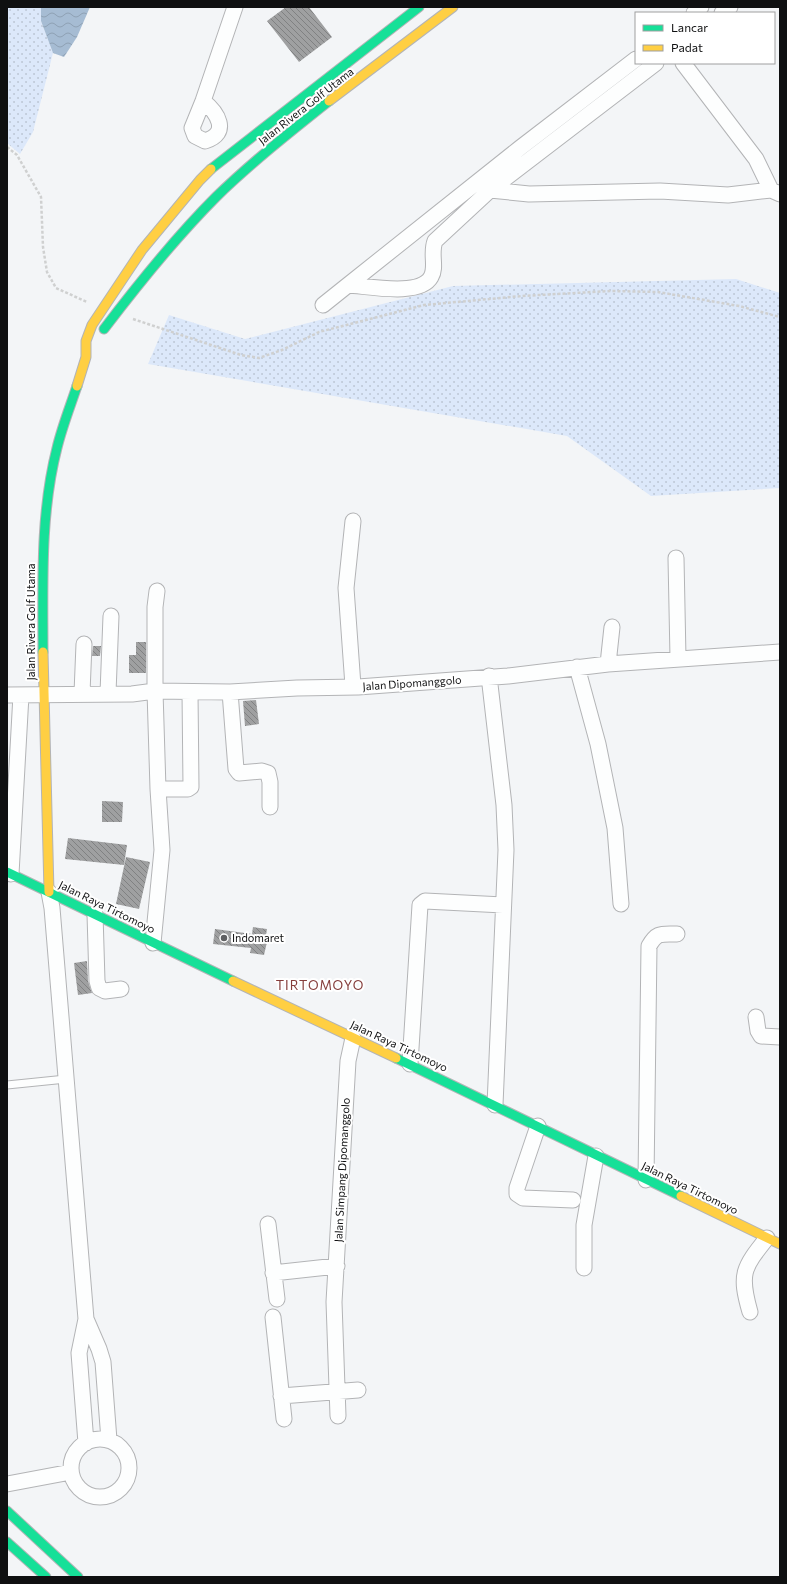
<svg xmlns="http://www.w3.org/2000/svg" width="787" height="1584" font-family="Commissioner,sans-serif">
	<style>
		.grass { fill: url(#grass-dots) }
		.water { fill: url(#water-waves) }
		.building { fill: url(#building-back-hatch) }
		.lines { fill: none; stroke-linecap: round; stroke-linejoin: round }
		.lane-casing { stroke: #b3b4b6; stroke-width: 9 }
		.street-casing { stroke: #b3b4b6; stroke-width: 17 }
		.fast-casing { stroke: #b3b4b6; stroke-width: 11 }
		.slow-casing { stroke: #b3b4b6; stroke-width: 11 }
		.path { stroke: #cfd0d0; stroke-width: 2.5; stroke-dasharray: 3 2; stroke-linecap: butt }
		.lane { stroke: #fdfefe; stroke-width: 7 }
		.street { stroke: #fdfefe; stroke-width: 15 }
		.fast { stroke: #16e098; stroke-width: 9 }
		.slow { stroke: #ffcf43; stroke-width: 9 }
		.poi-dot { fill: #5f6062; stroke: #fff; stroke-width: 1.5 }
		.labels { text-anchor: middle; stroke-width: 4; stroke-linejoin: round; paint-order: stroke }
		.street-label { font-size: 11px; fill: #0f1011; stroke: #fff }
		.poi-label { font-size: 11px; fill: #0f1011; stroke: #fff; text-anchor: start }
		.quarter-label { font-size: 13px; letter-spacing: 1px; fill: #853d3b; stroke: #fff }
	</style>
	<defs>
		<pattern id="grass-dots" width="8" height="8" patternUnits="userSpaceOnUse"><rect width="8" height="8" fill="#dce8fa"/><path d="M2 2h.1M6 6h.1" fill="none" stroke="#bcc6d5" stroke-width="1.8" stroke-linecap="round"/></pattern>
		<pattern id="water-waves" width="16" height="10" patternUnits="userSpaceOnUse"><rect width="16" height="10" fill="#a6bcd3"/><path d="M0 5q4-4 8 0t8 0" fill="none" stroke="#8ea1b4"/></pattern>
		<pattern id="building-back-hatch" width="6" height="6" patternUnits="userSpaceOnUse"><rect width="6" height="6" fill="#9fa0a1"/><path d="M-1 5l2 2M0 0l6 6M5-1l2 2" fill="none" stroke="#808182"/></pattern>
	</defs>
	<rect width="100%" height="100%" fill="#f3f5f7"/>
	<path class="grass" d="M7 7H41V21L53 53 33 132 20 154 7 143Z
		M736 279 780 293V488L651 496 567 436 148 364 169 315 245 339 453 286Z"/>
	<path class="water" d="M41 7H90L77 37 64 57 53 53 41 21Z"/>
	<path class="building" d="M286 7H309L332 37 299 62 267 21Z
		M136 642H146V673H129V655H136Z
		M93 646H101L100 656H92Z
		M256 700 259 724 245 726 243 701Z
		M102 801 123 802 122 822H102Z
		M68 838 127 845 124 865 65 859Z
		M126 857 150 862 139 909 116 904Z
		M253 927 267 929 265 941 267 942 264 955 250 953 251 948 213 944 215 929 252 934Z
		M87 961 88 981 92 993 78 995 74 963Z"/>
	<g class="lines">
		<g class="lane-casing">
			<path id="lane" d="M7 1085 66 1079"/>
		</g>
		<g class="street-casing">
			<path id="street" d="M694 13 701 7
				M722 13 730 7
				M683 63 756 159 771 190
				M203 101C217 112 231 133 205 141L195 136 192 128 203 101 235 7
				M487 187 490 190 529 194 660 191 728 195 771 190 780 194
				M348 285 520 148 636 59
				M323 305 348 285C368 286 420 297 431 277 437 267 430 254 435 241L490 190 656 63
				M676 558 678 658
				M608 664 612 627
				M577 667 598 744 615 828 621 904
				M489 676 504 805 506 850 495 1105
				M353 686 346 588 353 521
				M230 692 236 769 239 773 262 771 268 773 270 782V807
				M82 693 84 644
				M108 693 111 616
				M7 695 132 694 155 691 230 692 297 688 358 687 508 676 608 664 780 652
				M158 789H188L191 787 190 692
				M11 874 21 695
				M49 892 52 908 86 1319 79 1353 86 1443
				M95 914 97 981 99 988 105 991 121 989
				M153 943 162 850 158 789 155 691V607L157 591
				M756 1017 758 1031 761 1036 780 1037
				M410 1064 420 905 425 901 503 905
				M538 1126 517 1188V1194L523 1198 573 1200
				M646 1180 649 946C657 932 661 934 677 934
				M268 1224 277 1299
				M584 1268V1225L596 1156
				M273 1273 337 1266
				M750 1312C739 1274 743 1268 767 1238
				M273 1317 284 1419
				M86 1319 99 1349 103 1362 109 1440
				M281 1396 358 1390
				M338 1416 334 1302 348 1061 353 1038
				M71 1468a29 29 0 1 1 58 0a29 29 0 1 1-58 0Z
				M7 1484 71 1472"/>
		</g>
		<g class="fast-casing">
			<path id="fast" d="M211 169 419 7
				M104 329C139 283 175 238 216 197 251 163 290 132 329 101
				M43 652C43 584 40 514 57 448 62 427 70 407 77 386
				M7 872 233 981
				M396 1058 681 1196
				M7 1511 78 1577
				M7 1542 46 1577"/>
		</g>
		<g class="slow-casing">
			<path id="slow" d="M329 101 453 7
				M77 386 86 357V341L92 325 142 250 200 180 211 169
				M43 652 49 892
				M233 981 396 1058
				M681 1196 780 1244"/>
		</g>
		<path class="path" d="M7 147 17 155 41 197 43 247 47 272 56 288 87 302
			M133 319 241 355 259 358 282 350 319 332 424 305 522 296 610 291 658 292 739 306 780 317"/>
		<use href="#lane" class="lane"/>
		<use href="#street" class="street"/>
		<use href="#fast" class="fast"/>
		<use href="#slow" class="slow"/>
	</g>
	<circle class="poi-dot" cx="224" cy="938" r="4"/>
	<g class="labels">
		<g class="street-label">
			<text transform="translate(306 106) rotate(-38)" y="4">Jalan Rivera Golf Utama</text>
			<text transform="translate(31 622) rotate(-90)" y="4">Jalan Rivera Golf Utama</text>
			<text transform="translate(412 683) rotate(-4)" y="4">Jalan Dipomanggolo</text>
			<text transform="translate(107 907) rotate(26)" y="4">Jalan Raya Tirtomoyo</text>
			<text transform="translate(399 1046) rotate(25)" y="4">Jalan Raya Tirtomoyo</text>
			<text transform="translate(342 1170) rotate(-87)" y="4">Jalan Simpang Dipomanggolo</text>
			<text transform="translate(690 1188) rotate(26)" y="4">Jalan Raya Tirtomoyo</text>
		</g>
		<g class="poi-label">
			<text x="232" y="942">Indomaret</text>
		</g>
		<g class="quarter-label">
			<text x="320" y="990">TIRTOMOYO</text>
		</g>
	</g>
	<rect width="787" height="1584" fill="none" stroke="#0f1011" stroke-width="16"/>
	<rect x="635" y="12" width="140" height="52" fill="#ffffff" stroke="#9f9fa0"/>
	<rect x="643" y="25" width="20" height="6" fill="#16e098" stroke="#9f9fa0"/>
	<text x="671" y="32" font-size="12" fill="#0f1011">Lancar</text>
	<rect x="643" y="45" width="20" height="6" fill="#ffcf43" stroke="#9f9fa0"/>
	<text x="671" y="52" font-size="12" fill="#0f1011">Padat</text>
</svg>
